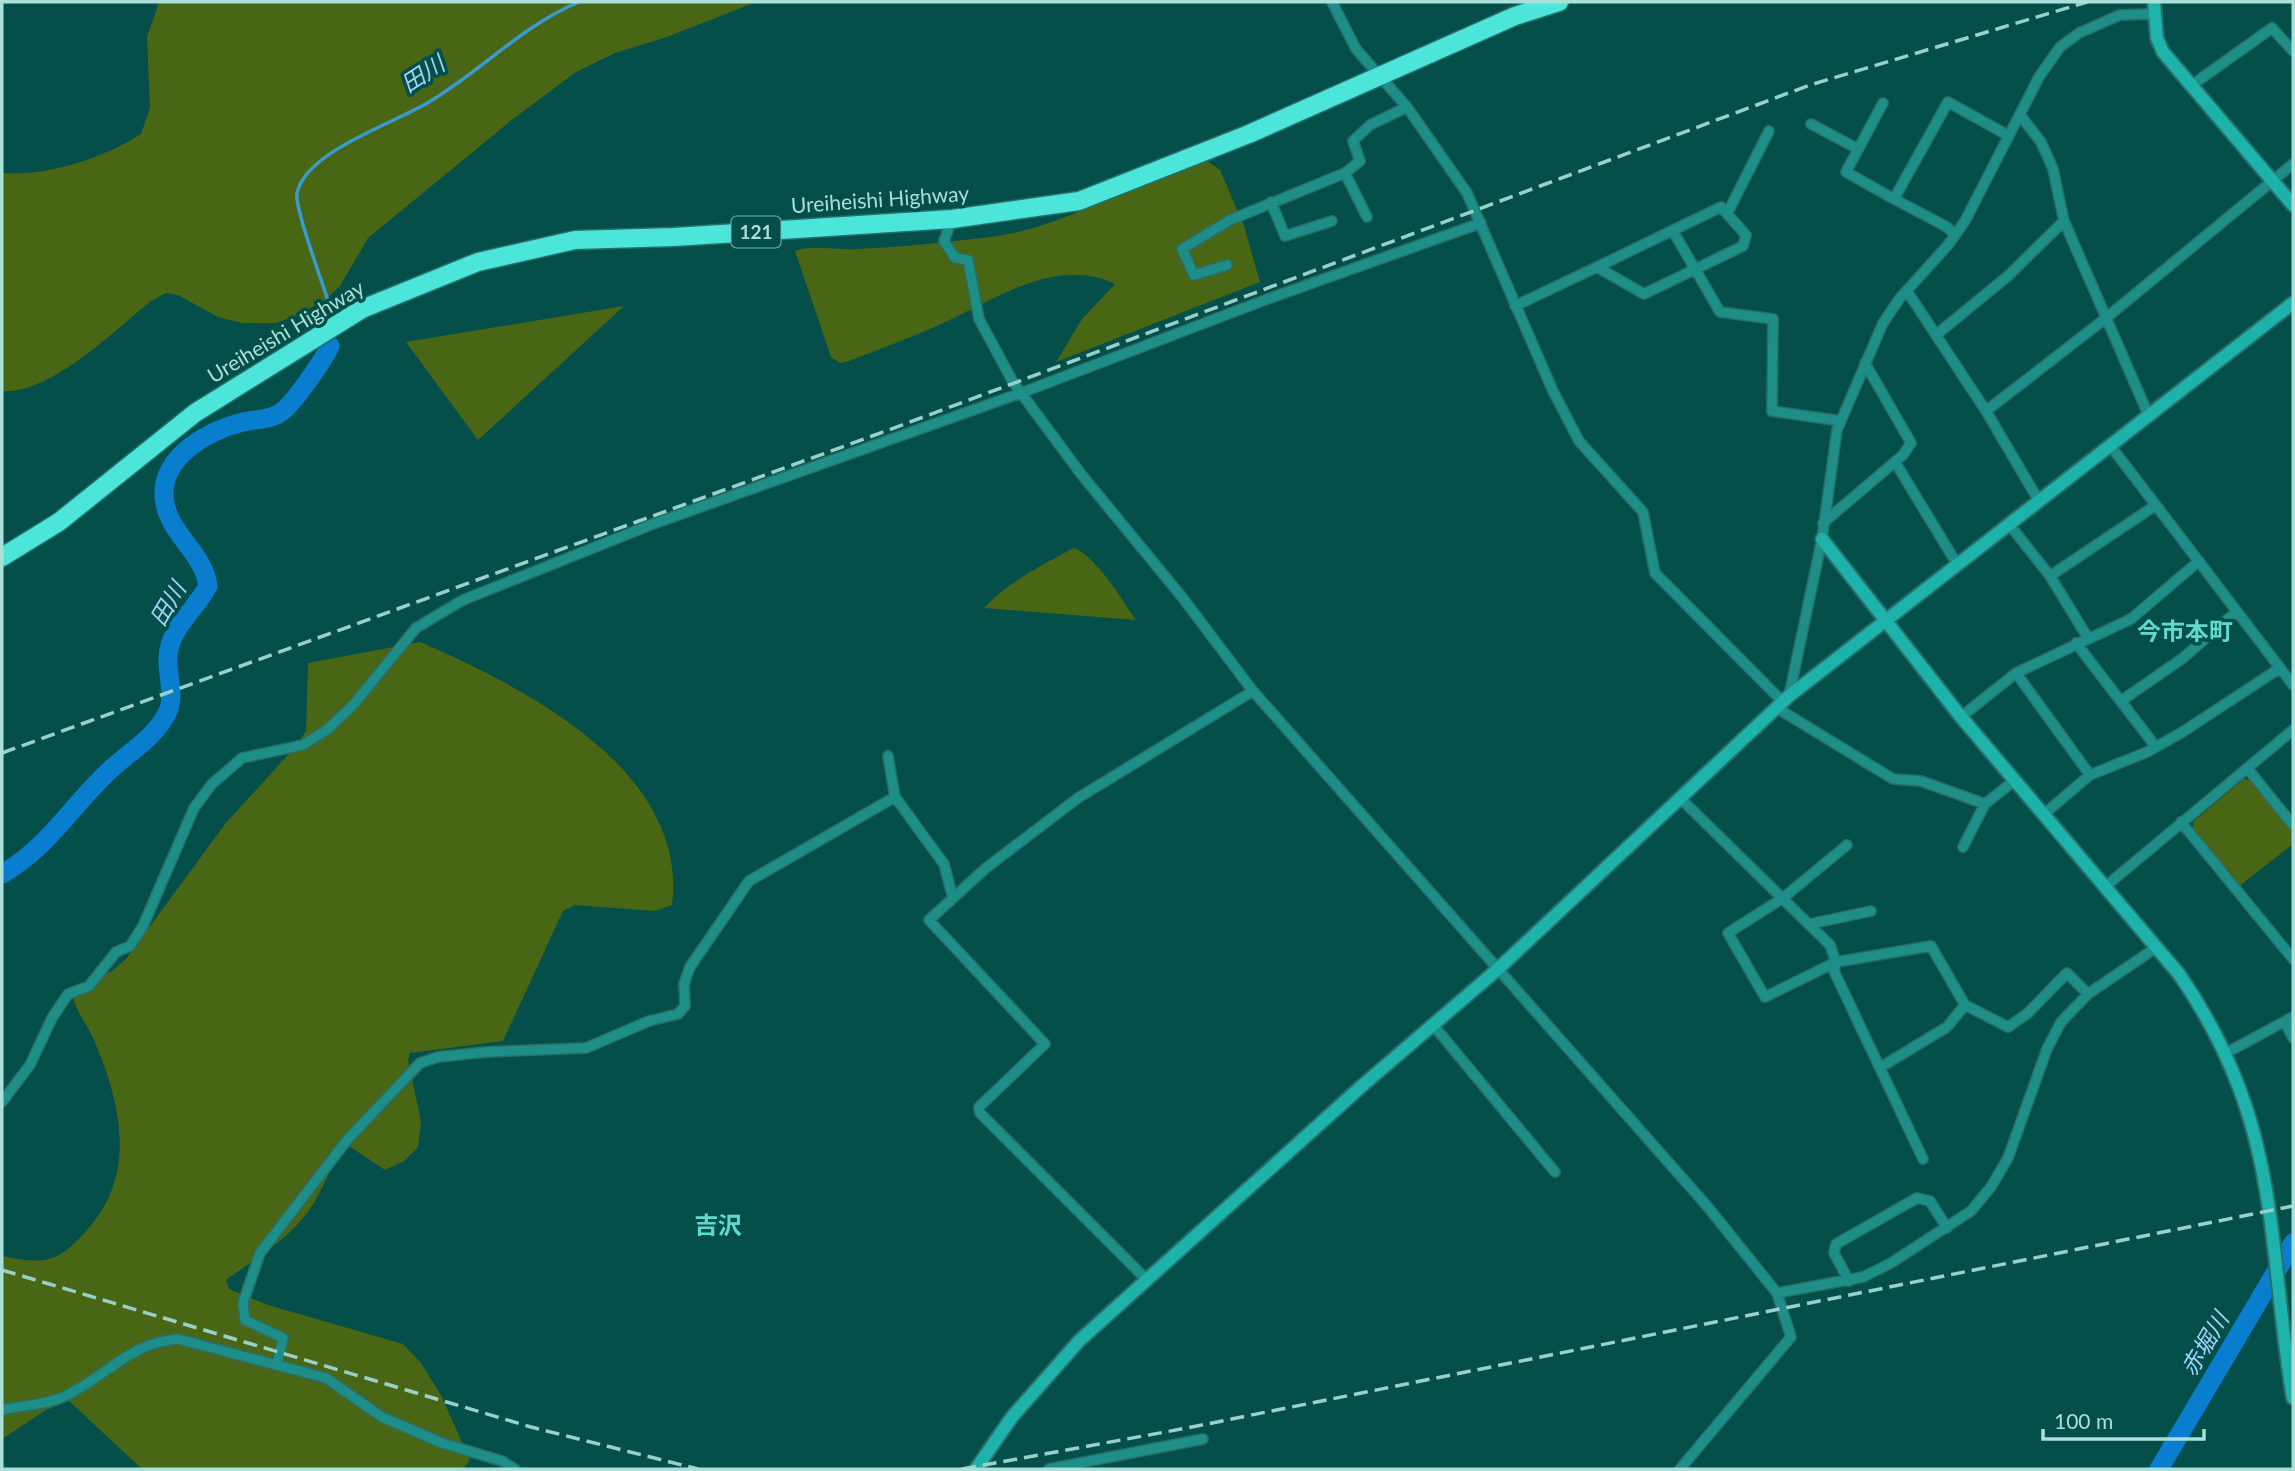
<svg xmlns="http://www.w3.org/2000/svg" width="2295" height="1471" font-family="Lato,'Noto Sans JP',sans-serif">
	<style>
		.green { fill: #496615 }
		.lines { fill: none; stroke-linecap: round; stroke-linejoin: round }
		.stream { stroke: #3a9bd2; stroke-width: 3.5 }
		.river { stroke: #097ecf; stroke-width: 19 }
		.street-casing { stroke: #296f69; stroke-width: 12 }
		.secondary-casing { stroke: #296f69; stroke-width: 16 }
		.highway-casing { stroke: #296f69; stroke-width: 21 }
		.street { stroke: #1e8f88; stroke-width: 9 }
		.secondary { stroke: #1eb3aa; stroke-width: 12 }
		.highway { stroke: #4be5da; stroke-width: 18 }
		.rail { stroke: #99d0ca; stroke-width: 3.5; stroke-dasharray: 14 7; stroke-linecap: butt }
		.labels { text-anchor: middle; stroke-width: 7; stroke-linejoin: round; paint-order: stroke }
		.shield { fill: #044f4a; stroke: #79b4ae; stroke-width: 2 }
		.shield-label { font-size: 19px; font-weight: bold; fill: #abdfd9 }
		.street-label { font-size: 21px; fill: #abdfd9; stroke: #044f4a }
		.water-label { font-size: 23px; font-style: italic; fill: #a7d2fb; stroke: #044f4a }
		.quarter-label { font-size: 24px; font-weight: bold; fill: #61d9cf; stroke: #044f4a }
	</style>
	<rect width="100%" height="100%" fill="#044f4a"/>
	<path class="green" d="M159 2H756L667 37 615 53 576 72 513 119 368 238 340 286 324 301 297 315 277 323H242L218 317 178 295 166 293 151 301C115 330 51 394 3 391L2 173C45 177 104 158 141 134L150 108 147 37Z
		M1197 154 1220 170 1244 226 1260 282 1056 362 1082 319 1115 284C1056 255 993 301 939 325 910 338 879 349 849 361L840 363 831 357 795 251C813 244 838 251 858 249 902 247 947 242 991 237 1070 226 1126 186 1197 154Z
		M624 306 478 440 406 342Z
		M1074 548C1097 557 1122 600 1136 620L984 608C1008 582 1043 564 1074 548Z
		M420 642C524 687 689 770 672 905L655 911 575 905 563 911 503 1041 410 1053 408 1060 421 1122 418 1147 404 1161 385 1170 343 1142 339 1144C314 1223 291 1234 226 1280L229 1289 268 1305 403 1344 421 1363 441 1395 470 1460 463 1469H142L69 1401 46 1410 2 1439V1256C45 1265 58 1263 87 1230 138 1174 121 1102 93 1038 86 1022 73 1008 72 990L112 971 126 959 225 824 296 746 306 731 308 663Z
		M2244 779 2252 781 2293 833V844L2238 887 2193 828V822Z"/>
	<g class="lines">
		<path class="stream" d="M331 310C325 289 294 208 297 193 306 151 395 123 429 102 481 71 523 25 579 2"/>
		<path class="river" d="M2 874C49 847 71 806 110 770 129 752 155 738 167 713 177 694 164 670 169 649 174 625 197 607 208 586 203 550 166 533 164 496 162 456 209 430 243 422 255 419 270 420 280 413 292 406 323 361 330 346
			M2159 1469 2293 1243"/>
		<g class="street-casing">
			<path id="street" d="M1332 2 1356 49 1407 107 1467 193 1553 391 1579 441 1643 512 1655 573 1783 702
				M2192 85 2272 28 2293 51
				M1883 103 1846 172 1894 199
				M2020 115 2041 142 2053 169 2064 221 2148 414
				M1811 124 1858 149
				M1345 173 1367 217
				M1271 202 1285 236 1332 221
				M1721 207 1746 235 1743 246 1644 294 1597 267Z
				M1727 214 1769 131
				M952 219 944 241 955 258 968 260 979 319 1013 382 1081 474 1182 597 1253 691 1707 1206 1777 1293 1791 1337 1680 1469
				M1673 231 1720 312 1773 319 1772 411 1841 421
				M1955 235 1947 227 1894 199 1948 102 2009 136
				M1227 265 1194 275 1182 249 1230 220 1345 173 1360 161 1353 141 1370 125 1407 107
				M1907 291 1986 411 2039 501
				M1515 306 1597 267
				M1936 335 2008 276 2064 221
				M1986 411 2106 318 2293 164
				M2110 445 2293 685
				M1895 462 1957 564
				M1823 523 1903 455 1911 443 1865 363
				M2009 524 2050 576 2088 638
				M2050 576 2156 505
				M2076 643 2156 747
				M2016 673 2090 775
				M1789 696 1822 539 1837 430 1883 323 1900 298 1948 245 1965 221 2039 77 2060 47 2079 33 2120 15 2153 14
				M2121 701 2183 658 2236 612
				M1777 708 1893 779 1921 781 1985 804
				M1961 717 2016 673 2131 619 2199 561
				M888 756 895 797 944 864 953 898
				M2247 768 2293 825
				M1681 799 1830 945 1836 962 1834 971 1923 1159
				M2044 814 2090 775 2147 752 2181 733 2280 668
				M2181 822 2293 959
				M1847 845 1783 898 1728 933 1765 997 1836 962 1931 946 1965 1005 2008 1027 2028 1013 2067 973 2088 994
				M1963 847 1985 804 2015 780
				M2106 886 2293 730
				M1810 924 1871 911
				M2286 1024 2293 1038
				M1434 1026 1555 1172
				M2224 1054 2293 1017
				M1881 1067 1947 1027 1965 1005
				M2 1102 30 1065 52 1018 68 994 89 986 116 952 130 946 143 926 194 808 212 784 242 758 303 745 328 729 354 704 416 628 463 600 653 524 1021 393 1265 300 1481 223
				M1146 1279 980 1113 979 1107 1045 1044 929 920 986 868 1078 798 1253 691
				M1849 1281 1834 1253 1836 1244 1917 1198 1930 1201 1947 1228
				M1777 1293 1863 1277 1891 1263 1971 1211 1991 1187 2008 1158 2047 1049 2061 1022 2088 994 2157 947
				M277 1364 283 1338 245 1320 243 1303 260 1253 347 1140 420 1063 438 1057 486 1052 586 1048 649 1021 678 1014 685 1006 684 984 690 967 749 881 895 797
				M2 1410C22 1405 47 1405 65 1396 108 1376 128 1343 178 1339L326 1378 382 1417 442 1443 502 1461 515 1469
				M1049 1469 1203 1439"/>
		</g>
		<g class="secondary-casing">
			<path id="secondary" d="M2154 2 2157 38 2163 52 2293 205
				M1822 539 1961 717 2179 974C2217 1029 2246 1093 2260 1159 2277 1238 2279 1319 2293 1398
				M976 1469 1012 1417 1079 1341 1363 1085 1498 969 1789 696 2293 303"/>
		</g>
		<g class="highway-casing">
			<path id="highway" d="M2 557 59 522 195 413 362 309 478 262 575 240 674 237 952 219 1079 201 1249 134 1515 16 1559 2"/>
		</g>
		<use href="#street" class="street"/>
		<use href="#secondary" class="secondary"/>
		<use href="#highway" class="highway"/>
		<path class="rail" d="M2 753 886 431 1810 85 2087 2
			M2 1270 531 1427 698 1469
			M962 1469 1187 1428 2293 1206"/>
	</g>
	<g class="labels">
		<rect class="shield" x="731.5" y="216.5" width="49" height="31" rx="5"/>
		<g class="shield-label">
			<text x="756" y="239">121</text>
		</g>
		<g class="street-label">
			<text transform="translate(880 200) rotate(-4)" y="7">Ureiheishi Highway</text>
			<text transform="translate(286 332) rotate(-31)" y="7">Ureiheishi Highway</text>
		</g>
		<g class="water-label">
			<text transform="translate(423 74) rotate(-33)" y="8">田川</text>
			<text transform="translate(168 604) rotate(-59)" y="8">田川</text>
			<text transform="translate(2205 1344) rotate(-59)" y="8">赤堀川</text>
		</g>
		<g class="quarter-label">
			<text x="2185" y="640">今市本町</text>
			<text x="718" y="1234">吉沢</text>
		</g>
	</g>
	<rect width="2295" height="1471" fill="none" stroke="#abdfd9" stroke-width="7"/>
	<path d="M2043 1429v10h161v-10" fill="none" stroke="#abdfd9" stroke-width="3.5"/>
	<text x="2054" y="1429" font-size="21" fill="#abdfd9" stroke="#044f4a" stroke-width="5" paint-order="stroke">100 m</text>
</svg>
